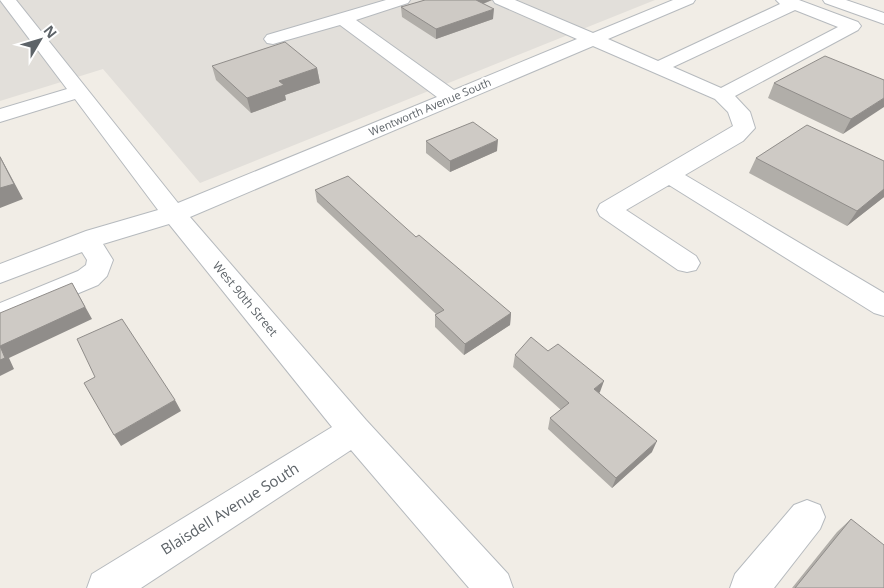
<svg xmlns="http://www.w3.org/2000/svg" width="884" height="588" font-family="'Open Sans',sans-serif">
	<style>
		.industrial { fill: #e2dfda }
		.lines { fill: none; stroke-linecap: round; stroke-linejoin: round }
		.minor-casing { stroke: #b6babe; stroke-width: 2 }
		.minor { fill: #fff; fill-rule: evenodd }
		.wall { fill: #b1aea9 }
		.shaded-wall { fill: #908d8a }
		.building { fill: #cecac5; stroke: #908d8a }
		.labels { text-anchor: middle; stroke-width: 4.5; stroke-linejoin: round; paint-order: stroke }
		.far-street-label { font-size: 11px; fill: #5d6368; stroke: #fff }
		.street-label { font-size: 12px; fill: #5d6368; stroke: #fff }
		.near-street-label { font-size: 15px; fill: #5d6368; stroke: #fff }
	</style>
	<rect width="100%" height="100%" fill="#f1ede6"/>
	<path class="industrial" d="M0 0H655L200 183 103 69 0 101Z"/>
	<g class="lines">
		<g class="minor-casing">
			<path id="minor" d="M0 0H16L178 203 437 97 340 25 273 44 267 43 264 39 267 35 386 0H410L408 3 356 20 454 90 577 39 495 3 493 0H515L593 33 673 0H695L693 3 608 39 658 61 780 4 776 0H799L858 22 861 26 858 30 735 96 750 112 755 128 743 141 685 175 884 293V316L874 313 669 185 626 210 696 256 700 263 696 270 687 272 678 270 600 216 597 210 600 204 733 126 728 112 715 99 593 46 190 217 366 420 508 574 513 588H469L351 450 141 588H87L92 574 332 427 169 224 103 244 113 260 107 276 98 285 0 326V303L78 271 86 265 87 260 82 252 0 283V264L86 231 158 210 75 99 0 122V109L67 89ZM795 10 838 27 721 88 673 67Z
				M823 0H846L884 13V24L825 3Z
				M807 500 820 505 825 517 820 529 774 588H730L735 574 794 505Z"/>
		</g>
		<use href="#minor" class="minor"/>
	</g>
	<path class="wall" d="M425 0H492L483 4 493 19 436 39 402 17 401 7Z
		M212 66 317 68 320 83 285 95 286 100 251 113 216 80Z
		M884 80 843 134 768 98 774 83Z
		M426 141 497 151 450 172 426 153Z
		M756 158 884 161V197L847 226 749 173Z
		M315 190 416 237 511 313 510 325 464 355 435 327V315L436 314 317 202Z
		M515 355 600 392 599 393 652 452 612 488 548 429 550 418 561 410 513 367Z
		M851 519 884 588H792L837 532Z"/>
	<path class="shaded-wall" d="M472 0H492L472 8Z
		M494 9 493 19 436 39V29Z
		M317 68 320 83 285 95 286 100 251 113 247 98 279 81Z
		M884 98V107L843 134 851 119Z
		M498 140 497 151 450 172V161Z
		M0 156 23 199 0 208Z
		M884 189V197L847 226 857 211Z
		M72 283 92 319 9 358 14 369 0 376V346Z
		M511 313 510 325 464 355 465 344Z
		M604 381 600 392 591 400 594 389Z
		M175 400 181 411 121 446 114 435Z
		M657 441 652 452 612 488 616 478Z"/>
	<path class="building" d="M425 0H476L494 9 436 29 401 7Z
		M285 42 317 68 279 81 284 85 247 98 212 66Z
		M825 56 884 80V98L851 119 774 83Z
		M473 122 498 140 450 161 426 141Z
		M807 125 884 161V189L857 211 756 158Z
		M0 157 14 184 0 188Z
		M348 176 416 237 419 235 511 313 465 344 435 315 444 310 315 190Z
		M72 283 85 307 0 346 5 358 0 360V313Z
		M122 319 175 400 114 435 84 383 95 377 77 339Z
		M531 337 548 351 558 344 604 381 594 389 657 441 616 478 550 418 569 403 515 355Z
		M851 519 884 545V588H795Z"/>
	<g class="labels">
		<g class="far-street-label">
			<text transform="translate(430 107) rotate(-23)" y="4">Wentworth Avenue South</text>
		</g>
		<g class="street-label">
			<text transform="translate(245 299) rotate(50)" y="4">West 90th Street</text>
		</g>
		<g class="near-street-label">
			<text transform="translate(230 509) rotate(-32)" y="5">Blaisdell Avenue South</text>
		</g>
	</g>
	<g transform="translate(40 40) rotate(52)" stroke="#ffffff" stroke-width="4" paint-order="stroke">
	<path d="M0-4L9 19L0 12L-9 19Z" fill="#5d6368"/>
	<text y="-8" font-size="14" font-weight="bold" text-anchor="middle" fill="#5d6368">N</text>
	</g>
</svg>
